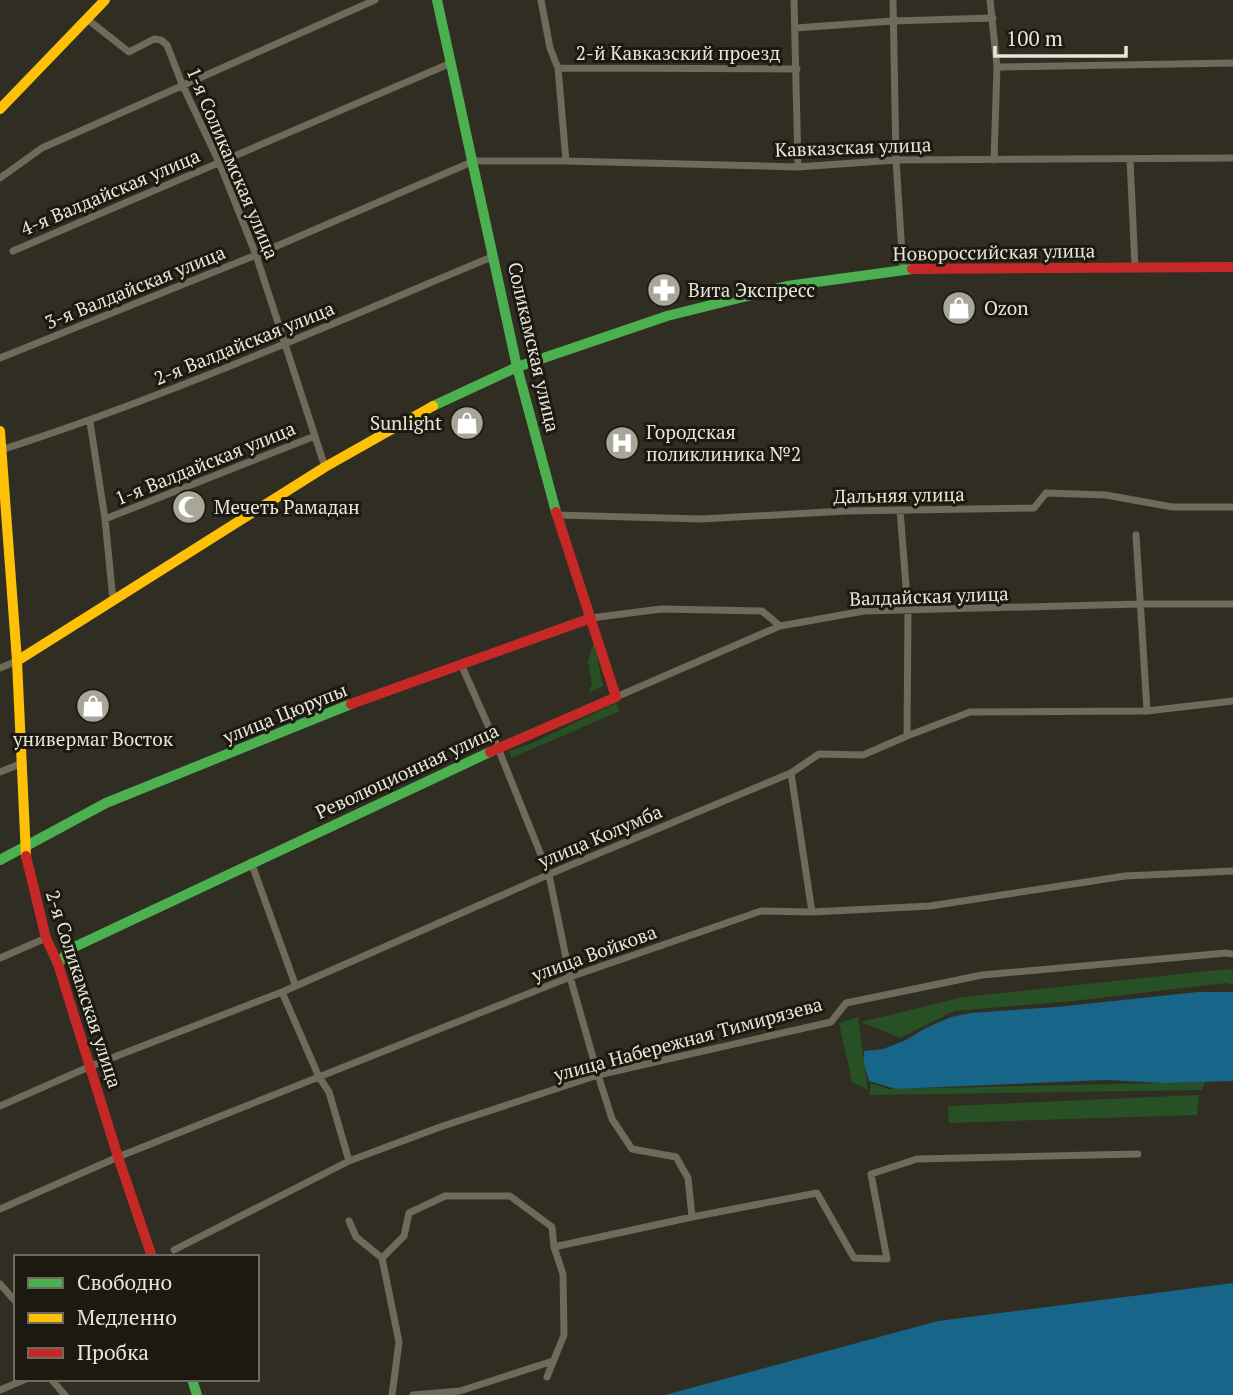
<svg xmlns="http://www.w3.org/2000/svg" width="1233" height="1395" font-family="'PT Serif',serif">
	<style>
		.green { fill: #275024 }
		.water { fill: #17668a }
		.lines { fill: none; stroke-linecap: round; stroke-linejoin: round }
		.street { stroke: #6f6a59; stroke-width: 7 }
		.fast { stroke: #4caf50; stroke-width: 10 }
		.slow { stroke: #ffc107; stroke-width: 10 }
		.jam { stroke: #c62828; stroke-width: 10 }
		.labels { text-anchor: middle; stroke-width: 6; stroke-linejoin: round; paint-order: stroke }
		.street-label { font-size: 19px; fill: #e8e6d9; stroke: #1b1910 }
		.poi-label { font-size: 19px; fill: #e8e6d9; stroke: #1b1910; text-anchor: start }
	</style>
	<rect width="100%" height="100%" fill="#302e22"/>
	<path class="green" d="M594 640 603 686 588 693 592 684 588 662Z
		M616 703 620 711 511 758 509 751 530 744Z
		M1227 969 1233 970V985L1226 983 1073 1001 954 1011 900 1038 861 1022 963 997Z
		M858 1017 868 1090 852 1082 839 1023Z
		M1205 1082 1202 1090 869 1095 871 1083 889 1089Z
		M1199 1095 1197 1115 949 1123 948 1106Z"/>
	<path class="water" d="M1198 992H1233V1081L1165 1083 1106 1080 896 1089 869 1081 864 1064V1051L883 1049 906 1040 926 1028 951 1017 971 1013 1057 1007Z
		M1233 1283V1395H665L938 1321Z"/>
	<g class="lines">
		<path class="street" d="M541 0 550 48 558 68 566 161
			M794 0 798 167
			M893 0 896 160 903 269
			M990 0 997 67 994 160
			M87 19 129 52 154 39 161 40 167 45 182 84 219 162 256 255 325 467
			M796 28 893 21 993 18
			M997 67 1233 63
			M558 68 797 69
			M1130 159 1135 267
			M0 178 42 148 375 0
			M13 251 451 63
			M0 358 256 255 474 161H566L798 167 896 160 1233 158
			M90 422 105 519 113 600
			M1 450C169 396 331 324 494 256
			M900 510 908 611 907 736
			M557 515 701 519 846 511 1034 508 1046 493 1106 495 1172 507H1233
			M105 519 315 436
			M1136 535 1147 711
			M591 618 661 609 762 611 780 626 864 611 1140 604H1233
			M461 664 498 748 549 875 570 977 598 1075 612 1119 632 1149 676 1157 688 1178 692 1217
			M0 668 17 661
			M616 697 780 626
			M0 772 20 764
			M791 773 812 912
			M251 862 295 984
			M0 958 46 938
			M282 992 319 1077 329 1092 349 1161
			M0 1106 91 1066 282 992 559 870 791 773 819 754 863 755 907 736 970 712 1147 711 1233 701
			M0 1209 118 1157 570 977 761 911 812 912 930 906 1125 876 1233 871
			M349 1221 356 1237 382 1258 399 1342 392 1395
			M554 1247 692 1217 817 1193 854 1258 887 1259 871 1174 917 1159 1138 1154
			M174 1250 349 1161 440 1127 598 1075 831 1022 846 1003 982 975 1226 953 1233 954
			M382 1258 404 1236 409 1213 445 1196H510L552 1227 554 1247 563 1274 564 1335 547 1377
			M0 1284 16 1302
			M51 1379 65 1395
			M0 1390 26 1379
			M413 1395 460 1391 553 1361"/>
		<path class="fast" d="M437 0 517 367 556 512
			M433 406 517 367 667 316 787 286 912 269
			M0 860 106 803 351 704
			M58 964 70 949 490 752
			M192 1379 197 1395"/>
		<path class="slow" d="M0 109 105 0
			M0 431 17 661 26 856
			M17 661 325 467 433 406"/>
		<path class="jam" d="M912 269 1233 267
			M351 704 591 618
			M490 752 616 697 556 512
			M26 856 46 938 58 964 118 1157 152 1257"/>
	</g>
	<defs>
		<g id="pharmacy-disc" transform="scale(1.75)"><circle r="9.5" fill="#a8a699" stroke="#1b1910"/><path d="M-2-6h4v4h4v4h-4v4h-4v-4h-4v-4h4Z" fill="#fff"/></g>
		<g id="shop-disc" transform="scale(1.75)"><circle r="9.5" fill="#a8a699" stroke="#1b1910"/><path d="M-5-2.5h2.3a2.7 3.5 0 0 1 5.4 0H5L5.5 6h-11ZM-1.5-2.5h3a1.5 2.3 0 0 0-3 0Z" fill="#fff"/></g>
		<g id="hospital-disc" transform="scale(1.75)"><circle r="9.5" fill="#a8a699" stroke="#1b1910"/><path d="M-5-5h3v3.5h4V-5h3V5h-3V1.5h-4V5h-3Z" fill="#fff"/></g>
		<g id="mosque-disc" transform="scale(1.75)"><circle r="9.5" fill="#a8a699" stroke="#1b1910"/><path d="M3.5-4.9A6 6 0 1 0 3.5 4.9A5 5 0 1 1 3.5-4.9Z" fill="#fff"/></g>
	</defs>
	<g fill-rule="evenodd">
		<use href="#pharmacy-disc" x="664" y="290"/>
		<use href="#shop-disc" x="959" y="308"/>
		<use href="#shop-disc" x="467" y="423"/>
		<use href="#hospital-disc" x="622" y="443"/>
		<use href="#mosque-disc" x="189" y="507"/>
		<use href="#shop-disc" x="93" y="706"/>
	</g>
	<g class="labels">
		<g class="street-label">
			<text x="678" y="60">2-й Кавказский проезд</text>
			<text transform="translate(853 147) rotate(-2)" y="7">Кавказская улица</text>
			<text transform="translate(233 163) rotate(67)" y="7">1-я Соликамская улица</text>
			<text transform="translate(110 192) rotate(-23)" y="7">4-я Валдайская улица</text>
			<text transform="translate(994 252) rotate(-1)" y="7">Новороссийская улица</text>
			<text transform="translate(135 287) rotate(-22)" y="7">3-я Валдайская улица</text>
			<text transform="translate(244 343) rotate(-22)" y="7">2-я Валдайская улица</text>
			<text transform="translate(534 347) rotate(77)" y="7">Соликамская улица</text>
			<text transform="translate(205 463) rotate(-22)" y="7">1-я Валдайская улица</text>
			<text transform="translate(899 495) rotate(-1)" y="7">Дальняя улица</text>
			<text transform="translate(929 596) rotate(-2)" y="7">Валдайская улица</text>
			<text transform="translate(285 713) rotate(-22)" y="7">улица Цюрупы</text>
			<text transform="translate(407 771) rotate(-25)" y="7">Революционная улица</text>
			<text transform="translate(600 836) rotate(-23)" y="7">улица Колумба</text>
			<text transform="translate(594 953) rotate(-20)" y="7">улица Войкова</text>
			<text transform="translate(84 989) rotate(72)" y="7">2-я Соликамская улица</text>
			<text transform="translate(688 1039) rotate(-15)" y="7">улица Набережная Тимирязева</text>
		</g>
		<g class="poi-label">
			<text x="688" y="297">Вита Экспресс</text>
			<text x="984" y="315">Ozon</text>
			<text x="442" y="430" text-anchor="end">Sunlight</text>
			<text x="646" y="439">Городская<tspan x="646" dy="22">поликлиника №2</tspan></text>
			<text x="214" y="514">Мечеть Рамадан</text>
			<text x="93" y="746" text-anchor="middle">универмаг Восток</text>
		</g>
	</g>
	<rect x="14" y="1255" width="245" height="126" fill="#1b1910" stroke="#6d6b60" stroke-width="2"/>
	<rect x="28" y="1278" width="35" height="10" fill="#4caf50" stroke="#6d6b60" stroke-width="2"/>
	<text x="77" y="1290" font-size="21" fill="#e8e6d9">Свободно</text>
	<rect x="28" y="1313" width="35" height="10" fill="#ffc107" stroke="#6d6b60" stroke-width="2"/>
	<text x="77" y="1325" font-size="21" fill="#e8e6d9">Медленно</text>
	<rect x="28" y="1348" width="35" height="10" fill="#c62828" stroke="#6d6b60" stroke-width="2"/>
	<text x="77" y="1360" font-size="21" fill="#e8e6d9">Пробка</text>
	<path d="M995 46v10h131v-10" fill="none" stroke="#e8e6d9" stroke-width="3.5"/>
	<text x="1006" y="46" font-size="21" fill="#e8e6d9" stroke="#1b1910" stroke-width="5" paint-order="stroke">100 m</text>
</svg>
